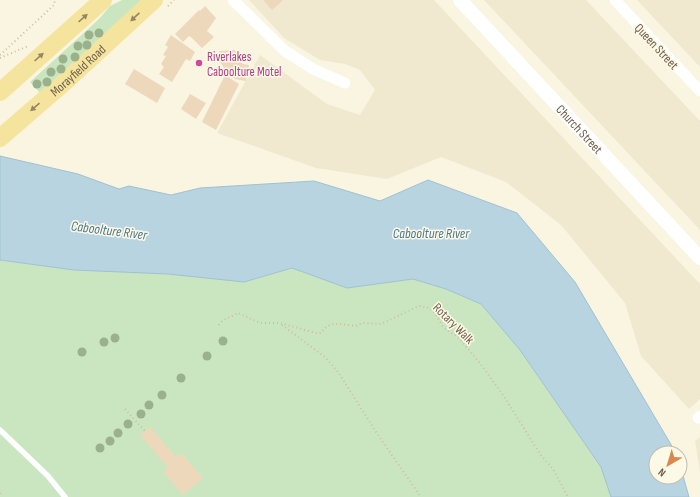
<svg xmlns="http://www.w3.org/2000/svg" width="700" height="497" font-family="'Sofia Sans Condensed',sans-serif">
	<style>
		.residential { fill: #f1e8d0 }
		.green { fill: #cae6c1 }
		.water { fill: #b8d4e1; stroke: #9fc1d2 }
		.building { fill: #edd8bb }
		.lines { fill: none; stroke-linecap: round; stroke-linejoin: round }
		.path { stroke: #d1bc9f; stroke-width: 2; stroke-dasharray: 1 3; stroke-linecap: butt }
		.service { stroke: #fff; stroke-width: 5.5 }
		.minor { stroke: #fff; stroke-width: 11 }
		.tertiary { stroke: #fff; stroke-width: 14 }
		.primary { stroke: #f4e49e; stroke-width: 18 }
		.tree { fill: #9ab18c }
		.oneway { fill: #978663 }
		.hotel-dot { fill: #d1479c; stroke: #fdf9e7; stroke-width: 1.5 }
		.labels { text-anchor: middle; stroke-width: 3; stroke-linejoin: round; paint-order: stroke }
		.street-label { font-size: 13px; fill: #6f5e4a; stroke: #fdf9e7 }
		.hotel-label { font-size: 13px; fill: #b23c85; stroke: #fdf9e7; text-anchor: start }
		.water-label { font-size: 14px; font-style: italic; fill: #4c788e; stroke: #fdf9e7 }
	</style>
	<rect width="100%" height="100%" fill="#faf5e1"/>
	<path class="residential" d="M249 0H434L700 284V399L689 409 641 356 625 303 561 225 506 182 441 157 387 179 316 168 217 133 260 55 327 104 360 115 375 90 360 70 345 64 320 60 284 38Z
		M484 0H586L700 121V230Z
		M637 0H700V67Z
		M700 437V473L695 441Z"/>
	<path class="green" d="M122 0H144L42 91 39 92 30 82 99 19 110 6Z
		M0 260 74 270 168 274 244 282 292 268 347 288 413 279 446 289 481 304 520 350 601 467 611 497H0Z"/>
	<path class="water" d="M0 156 78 174 119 189 129 186 171 195 200 188 314 181 380 201 428 180 517 213 575 282 676 453H656V477H680V465L689 497H611L601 467 520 350 481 304 446 289 413 279 347 288 292 268 244 282 168 274 74 270 0 260Z"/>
	<path class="building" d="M263 0H283L272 10Z
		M205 6 216 18 207 31 214 37 202 48 192 38 189 36 183 42 175 34 199 10 200 11Z
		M171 35 195 52 190 61 186 59 172 82 159 74 164 67 161 64 166 56 163 55 168 47 165 45Z
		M235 50 238 60 243 64 249 65 246 81 235 79 227 72 220 62 219 51Z
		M134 69 165 88 157 103 125 84Z
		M225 75 239 84 216 130 202 122Z
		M190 94 206 103 196 119 181 109Z
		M150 427 176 457 181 453 203 478 183 495 163 472 168 467 140 435Z"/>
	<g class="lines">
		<path class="path" d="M168 6 174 0
			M0 55 54 5 55 0
			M0 58 28 46
			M219 325 222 321 238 313 260 323H280L316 333H321C330 319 342 325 356 326L362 323 381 324 419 306 429 308 435 313 443 327 459 338 483 367 505 398 540 454 553 469 568 497
			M282 325 325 357 338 372 378 435 421 497
			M125 409 145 431
			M0 493 1 497"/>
		<path class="service" d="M0 430 48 476 65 497"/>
		<path class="minor" d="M233 0 285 51 313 69 345 83
			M615 0 700 91
			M698 418 700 416"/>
		<path class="tertiary" id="s1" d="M460 0 700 258"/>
		<g class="primary">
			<path d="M0 92 103 0"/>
			<path id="s2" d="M0 138 67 80 154 0"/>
		</g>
	</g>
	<g class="tree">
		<circle cx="99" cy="33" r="4.5"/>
		<circle cx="89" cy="35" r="4.5"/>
		<circle cx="87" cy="45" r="4.5"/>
		<circle cx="78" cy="46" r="4.5"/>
		<circle cx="75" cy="57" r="4.5"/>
		<circle cx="63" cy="59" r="4.5"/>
		<circle cx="61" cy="69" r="4.5"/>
		<circle cx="51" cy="72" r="4.5"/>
		<circle cx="47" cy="82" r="4.5"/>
		<circle cx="37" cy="84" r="4.5"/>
		<circle cx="115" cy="338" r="4.5"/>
		<circle cx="223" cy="341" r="4.5"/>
		<circle cx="104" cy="342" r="4.5"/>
		<circle cx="82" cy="352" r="4.5"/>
		<circle cx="207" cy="356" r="4.5"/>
		<circle cx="181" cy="378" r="4.5"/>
		<circle cx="162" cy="395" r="4.5"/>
		<circle cx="149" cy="405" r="4.5"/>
		<circle cx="141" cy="414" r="4.5"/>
		<circle cx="128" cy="424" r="4.5"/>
		<circle cx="118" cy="433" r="4.5"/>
		<circle cx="110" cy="441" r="4.5"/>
		<circle cx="100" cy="448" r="4.5"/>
	</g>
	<defs><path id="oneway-solid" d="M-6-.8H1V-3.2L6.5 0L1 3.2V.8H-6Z"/></defs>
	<g class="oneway">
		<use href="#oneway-solid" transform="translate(135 17) rotate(137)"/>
		<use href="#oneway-solid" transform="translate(83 18) rotate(-42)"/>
		<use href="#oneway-solid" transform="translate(39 57) rotate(-42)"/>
		<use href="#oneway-solid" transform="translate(35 107) rotate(139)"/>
	</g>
	<circle class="hotel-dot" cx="199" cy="63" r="4"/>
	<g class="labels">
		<g class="street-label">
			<text transform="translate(657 46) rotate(47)" y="5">Queen Street</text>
			<text dy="5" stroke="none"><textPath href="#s2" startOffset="103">Morayfield Road</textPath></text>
			<text dy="5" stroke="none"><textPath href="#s1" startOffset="176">Church Street</textPath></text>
			<text transform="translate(454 323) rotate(45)" y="5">Rotary Walk</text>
		</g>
		<g class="hotel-label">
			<text x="207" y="61">Riverlakes<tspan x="207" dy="15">Caboolture Motel</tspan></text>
		</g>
		<g class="water-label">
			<text transform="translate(109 230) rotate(7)" y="5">Caboolture River</text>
			<text x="431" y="238">Caboolture River</text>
		</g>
	</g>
	<g transform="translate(668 465) rotate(218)"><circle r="19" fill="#fdf9e7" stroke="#c4bba8"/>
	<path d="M0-3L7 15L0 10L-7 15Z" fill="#db884f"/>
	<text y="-6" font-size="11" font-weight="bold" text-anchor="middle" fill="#6f5e4a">N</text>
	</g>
</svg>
